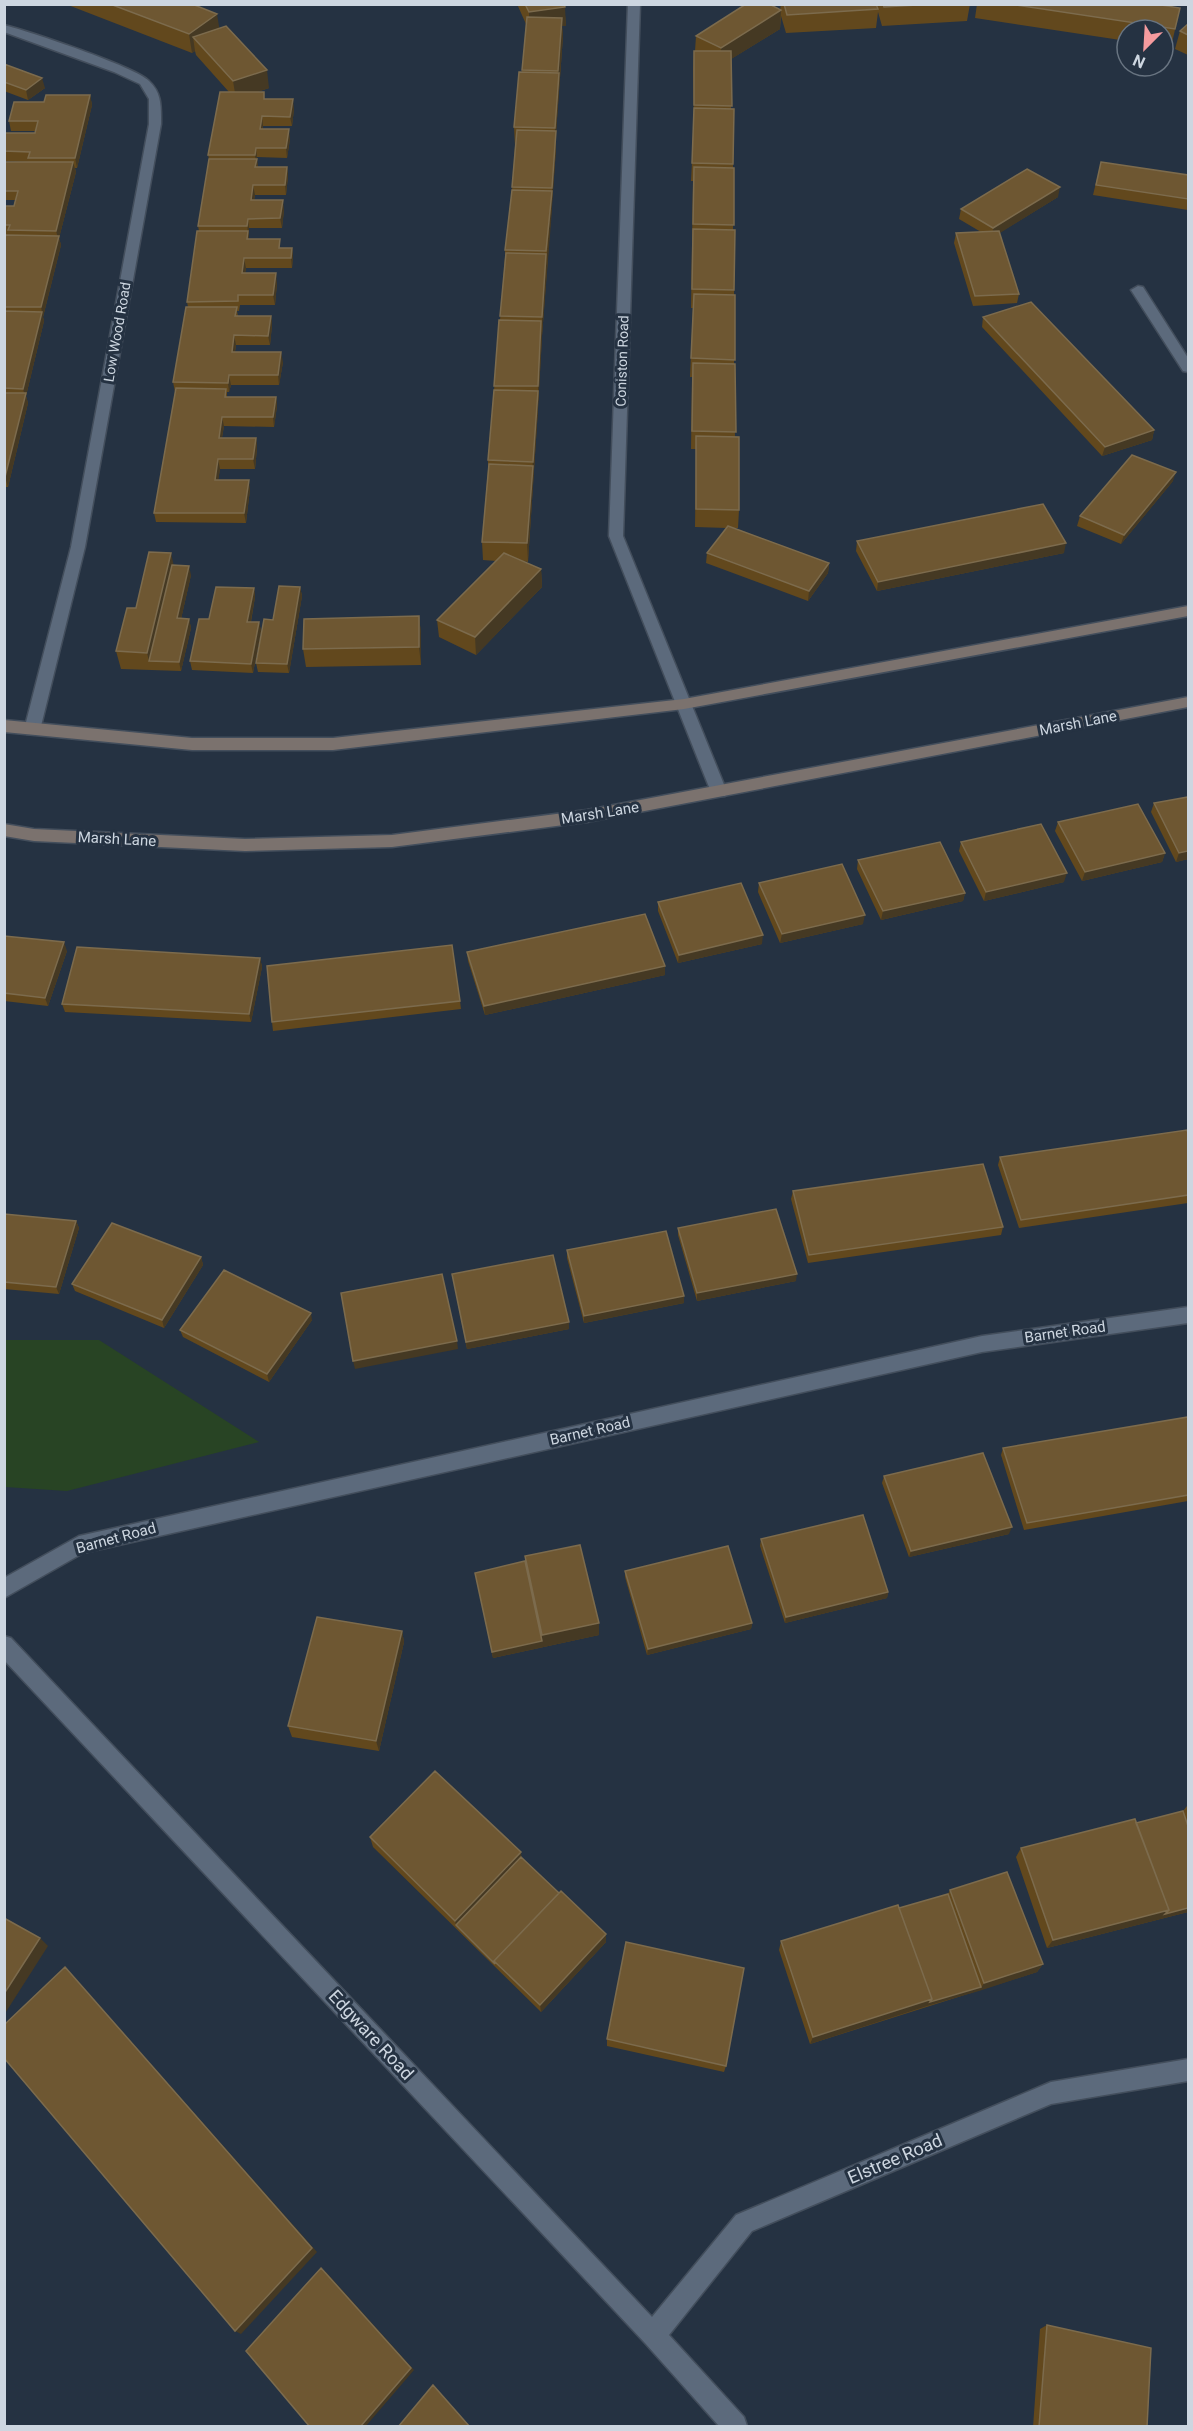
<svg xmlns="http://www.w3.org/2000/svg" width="1193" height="2431" font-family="Roboto,sans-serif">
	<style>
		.green { fill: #284424 }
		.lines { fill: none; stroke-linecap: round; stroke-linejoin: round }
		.street-casing { stroke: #434e5c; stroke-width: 3 }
		.secondary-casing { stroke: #434e5c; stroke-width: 3 }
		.street { fill: #5c6a7c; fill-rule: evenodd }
		.secondary { fill: #7b726e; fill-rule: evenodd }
		.wall { fill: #62481d }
		.shaded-wall { fill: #453923 }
		.building { fill: #6e5732; stroke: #7c6b4d; stroke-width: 1.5 }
		.labels { text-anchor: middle; stroke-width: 6; stroke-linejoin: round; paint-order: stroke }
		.far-street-label { font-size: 14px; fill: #cdd6e0; stroke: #253242 }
		.street-label { font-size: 15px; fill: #cdd6e0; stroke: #253242 }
		.near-street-label { font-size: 18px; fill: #cdd6e0; stroke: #253242 }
	</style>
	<rect width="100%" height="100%" fill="#253242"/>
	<path class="green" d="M4 1340H99L259 1442 67 1491 5 1487Z"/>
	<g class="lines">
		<g class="street-casing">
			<path id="street" d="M628 4H640L623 536 727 792 725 796H713L711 792 609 536Z
				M4 25C28 31 136 67 149 81 162 93 161 107 161 124L85 547 40 730 37 734H27L24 730 71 547 149 124V99L140 84 114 72 4 32Z
				M1138 286 1143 287 1188 358V372L1183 371 1131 290Z
				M1188 1307V1323L982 1352 83 1553 4 1598V1578L79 1536 982 1336Z
				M4 1636 11 1638 652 2317 736 2215 1051 2082 1188 2059V2081L1051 2104 752 2231 669 2335 744 2417 747 2426H719L645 2343 4 1660Z"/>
		</g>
		<g class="secondary-casing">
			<path id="secondary" d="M1188 606V616L684 709 333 750H192L4 732V720L192 738H333L684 699Z
				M1188 697V707L587 822 392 847 245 851 34 841 4 836V824L34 829 245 839 392 835 587 810Z"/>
		</g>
		<use href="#street" class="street"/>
		<use href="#secondary" class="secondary"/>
	</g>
	<path class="wall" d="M67 4H192L219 28 269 88 257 92 265 99 294 109 292 126H263V129L290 139 287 158 257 157V160L258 167H287L288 176 286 195H255L254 200 284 210 282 228H249V239L281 248H292L293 257 292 268H246L245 273 277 283 275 305H240L239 311H237L238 316H271L272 325 270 345H236L235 352 283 362 279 385H231L229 392H227V397H276L277 406 274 427 224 426 222 438H256L257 448 255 469H220L218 480 250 489 246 523 156 522 154 513 175 392 173 382 188 307 187 302 199 231 198 226 209 159 208 155 229 92 196 55 195 51 192 53 68 5Z
		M517 4H564L566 26H562L563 36 556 133V149L542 336 538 409 528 562 523 561 541 569 542 587 476 655 439 637 437 620 496 561 483 560 482 542 488 470V460L500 320 505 257V250L512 190 515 146 514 127 522 72 526 24Z
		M781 4H970L967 21 882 26 878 12 876 28 786 33 781 16 780 29 731 59V109H734L733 168H734L733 230H735L734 295H735L734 364 735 437 739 510 738 528H734L829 563 828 573 808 601 706 563 707 553 727 528 695 527 696 449H691L692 377H690L693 308H691L693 181H691L694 123 693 69 694 51H695L696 36 780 10Z
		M977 4H1155L1180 8 1171 47 1163 46V30H1127V41L975 18Z
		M1188 24V55L1175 49 1180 31Z
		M4 64 45 88 28 100 4 91Z
		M90 95 92 105 77 168H75L76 172 59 238 61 245 43 317 44 321 26 396 28 403 8 487H4V240L9 235H4V206H14L15 200H4V162H29L4 161V133H35L36 131H11L9 121 44 102Z
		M1101 162 1188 175V210L1093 195Z
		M1058 197 999 233 1019 294 1017 303 973 306 954 243 956 233 981 232 959 219 961 209Z
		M983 317 1154 430 1152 440 1102 456 982 327Z
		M1173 481 1121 544 1077 526 1080 516Z
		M857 541 1064 553 877 591 856 551Z
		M173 565 191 575 181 619H189L191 628 181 671 121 669 116 651 136 608Z
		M300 587 302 596 289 673 258 672 256 663 273 620Z
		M254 588 255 597 251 622H259L261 631 253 673 192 670 190 661 209 619Z
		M419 616 421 634V665L306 667 303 649Z
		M1188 797V859L1176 862 1151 812 1154 803Z
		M1058 822 1165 853 1162 862 1082 881 1055 831Z
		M961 842 1064 882 984 901 959 851Z
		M858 860 965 893 963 901 881 920 857 869Z
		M759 883 863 924 780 943 758 892Z
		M658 902 762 944 678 963 658 911Z
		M4 936 67 951 48 1006 4 1001Z
		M467 952 665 966V975L485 1015 468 961Z
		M260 958 262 967 251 1022 65 1012 62 1004Z
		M460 1001 461 1009 273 1031 272 1022Z
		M1188 1133V1203L1019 1228 998 1165 1000 1157Z
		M793 1191 1003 1227 1001 1235 808 1263 791 1199Z
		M4 1214 76 1221 79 1228 59 1294 4 1289Z
		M678 1228 796 1281 697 1301 678 1235Z
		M567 1250 684 1296V1303L584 1323 567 1258Z
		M201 1257 203 1265 164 1328 75 1291 72 1284Z
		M452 1274 569 1329 467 1349Z
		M312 1320 269 1382 183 1337 180 1330Z
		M1188 1417V1501L1024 1530 1001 1455 1003 1448Z
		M884 1476 1009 1534 909 1557 882 1483Z
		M761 1539 888 1592 887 1598 785 1623 760 1546Z
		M525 1556 599 1623V1635L493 1658 475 1573 525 1561Z
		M625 1571 752 1623 751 1629 647 1655 625 1577Z
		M402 1631 404 1642 379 1751 292 1737 288 1726Z
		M1187 1806H1188V1912L1047 1948 1016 1857 1021 1848 1136 1823 1183 1811Z
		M370 1837 521 1852V1857L606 1942 541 2012 373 1847Z
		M950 1890 1043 1964 1037 1972 810 2044 779 1950 781 1941 948 1894Z
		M607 2039 726 2066 724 2072 607 2046Z
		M1047 2325 1147 2427H1033L1040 2329Z"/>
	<path class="shaded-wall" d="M565 7 566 26H562L563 36 556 133V149L552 207V188L555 145V128L558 83V71L529 31V12Z
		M781 10 780 29 720 66 721 48Z
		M217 14 220 32 193 37 195 51 192 53 189 34Z
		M267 70 269 88 236 99 233 81Z
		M42 78 45 88 28 100 26 90Z
		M90 95 92 105 77 168 75 158Z
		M293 99 294 109 292 126 290 117Z
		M262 116 263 126 261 139 260 129Z
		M289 129 290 139 287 158 286 148Z
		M256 148 257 157 258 169 255 167 256 164 255 155Z
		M73 162 76 172 59 238 61 245 43 317 41 307 58 238 56 231Z
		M287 167 288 176 286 195 285 185Z
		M253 185 255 195 253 210 251 200Z
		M1060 187 1058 197 992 238 993 228Z
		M552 191V210L542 336V317Z
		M283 200 284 210 282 228 280 218Z
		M248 219 249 228V241L247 239Z
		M292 248 293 257 292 268 291 258Z
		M244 258 246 268 244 283 242 273Z
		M276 273 277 283 275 305 273 295Z
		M42 312 44 321 26 396 28 403 8 487 5 477 25 396 23 389Z
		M271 316 272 325 270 345 268 336Z
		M541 321 542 339 538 404V386Z
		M234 335 236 345 233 362 232 352Z
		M281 352 283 362 279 385 278 375Z
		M229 375 231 385 229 392 228 383Z
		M538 391V409L528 562 527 543Z
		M276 397 277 406 274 427 273 417Z
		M222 417 224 426 220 447 219 438Z
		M1154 430 1152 440 1102 456 1105 447Z
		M256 438 257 448 255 469 253 459Z
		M218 459 220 469 217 489 215 480Z
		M1176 472 1173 481 1121 544 1124 535Z
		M249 480 250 489 246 523 244 513Z
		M1066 543 1064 553 877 591 878 582Z
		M171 553 175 571 149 661 147 653Z
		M829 563 828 573 808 601 809 591Z
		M189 566 191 575 179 628 177 618Z
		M541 569 542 587 476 655 475 637Z
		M300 587 302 596 289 673 287 664Z
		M254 588 255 597 249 631 247 622Z
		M419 616 421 634V665L419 647Z
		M189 619 191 628 181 671 179 662Z
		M259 622 261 631 253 673 251 664Z
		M1188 851V859L1176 862 1179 853Z
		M1165 853 1162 862 1082 881 1085 872Z
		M1067 873 1064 882 984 901 986 892Z
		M965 893 963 901 881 920 883 911Z
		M865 915 863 924 780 943 782 934Z
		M763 935 762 944 678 963 679 955Z
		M64 942 67 951 48 1006 45 998Z
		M260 958 262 967 251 1022 249 1014Z
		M665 966V975L485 1015 484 1006Z
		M76 1221 79 1228 59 1294 56 1287Z
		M201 1257 203 1265 164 1328 162 1320Z
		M797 1274 796 1281 697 1301V1293Z
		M684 1296V1303L584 1323V1316Z
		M311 1313 312 1320 269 1382 267 1374Z
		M569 1322V1329L467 1349 466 1342Z
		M457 1341 458 1349 355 1369 353 1361Z
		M1012 1527 1009 1534 909 1557 911 1551Z
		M888 1592 887 1598 785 1623 786 1617Z
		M599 1623V1635L493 1658 492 1652 542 1641V1635Z
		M752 1623 751 1629 647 1655 648 1649Z
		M402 1631 404 1642 379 1751 376 1741Z
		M521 1852 522 1861 456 1925 455 1921Z
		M1188 1908V1912L1047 1948 1053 1940 1169 1910Z
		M606 1934V1942L541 2012 540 2005Z
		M40 1938 48 1946 4 2015V1994Z
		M1043 1964 1037 1972 979 1991 984 1983Z
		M72 1975 317 2252 241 2334 235 2331Z
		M981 1987 979 1991 927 2006 930 2002Z
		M932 1999 927 2006 810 2044 813 2037Z
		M326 2272 414 2370 365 2427H360Z"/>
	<path class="building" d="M110 4H192L217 14 189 34Z
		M525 4H564L565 7 529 12Z
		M746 4H769L781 10 721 48 696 36Z
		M784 4H876L878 9 787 15Z
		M883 4H934L884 7Z
		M1010 4H1155L1180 8 1175 29Z
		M527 17 562 18 558 71 522 70Z
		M1188 24V35L1180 31Z
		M226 26 267 70 233 81 193 37Z
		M694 51H731L732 106 694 105Z
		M4 64 42 78 26 90 4 82Z
		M519 72 559 73 555 128 514 127Z
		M220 92H264V99H293L290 117 262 116 261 123 260 129H289L286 148H256L255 155H208Z
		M46 95H90L75 158H28L30 152 4 151 5 133H35L38 121H9L14 102H44Z
		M694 108 734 109 733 164 692 163Z
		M517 130 556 131 552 188 512 187Z
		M209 159H257L255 167H287L285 185H253L251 200H283L280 218 248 219 247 226H198Z
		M4 162H73L56 231 8 230 10 225H4V206H14L18 191H4Z
		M1101 162 1188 175V199L1096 185Z
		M694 167 734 168V225L693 224Z
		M1027 169 1060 187 993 228 961 209Z
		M512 190 552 191 546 251 505 250Z
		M693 229 735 230 734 290 692 289Z
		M197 231H248L247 239H280L279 248H292L291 258H244L242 273H276L273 295H238V301L187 302Z
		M999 231 1019 294 975 296 956 233Z
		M6 235 59 236 41 307H4V240Z
		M506 253 546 254 542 317 500 316Z
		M694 294 735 295V360L691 358Z
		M1031 302 1154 430 1105 447 983 317Z
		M186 307H237L235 316H271L268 336 234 335 232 352H281L278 375H229L228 383 173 382Z
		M4 311 42 312 23 389 4 388Z
		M499 320 541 321 538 386H494Z
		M693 363 735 364 736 432 692 431Z
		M176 388 226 389 225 397H276L273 417H222L219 438H256L253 459H218L215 480H249L244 513H154Z
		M494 390 538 391 533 462 488 460Z
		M4 393H26L5 477H4Z
		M696 436 739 437V510L696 509Z
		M1132 455 1176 472 1124 535 1080 516Z
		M489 464 533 466 527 543 482 542Z
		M1043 504 1066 543 878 582 857 541Z
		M728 526 829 563 809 591 707 553Z
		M149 552 171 553 147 653 116 651 127 608H136Z
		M504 553 541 569 475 637 437 620Z
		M172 565 189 566 177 618 189 619 179 662 149 661Z
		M279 586 300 587 287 664 256 663 264 619 273 620Z
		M216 587 254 588 247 622H259L251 664 190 661 199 619H209Z
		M419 616V647L303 649 304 619Z
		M1188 797V851L1179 853 1154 803Z
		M1138 804 1165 853 1085 872 1058 822Z
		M1041 824 1067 873 986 892 961 842Z
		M940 842 965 893 883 911 858 860Z
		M842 864 865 915 782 934 759 883Z
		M741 883 763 935 679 955 658 902Z
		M645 914 665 966 484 1006 467 952Z
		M4 936 64 942 45 998 4 993Z
		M452 945 460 1001 272 1022 267 966Z
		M77 947 260 958 249 1014 62 1004Z
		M1187 1130 1188 1133V1195L1021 1220 1000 1157Z
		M983 1164 1003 1227 809 1255 793 1191Z
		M776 1209 797 1274 697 1293 678 1228Z
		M4 1214 76 1221 56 1287 4 1282Z
		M112 1223 201 1257 162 1320 72 1284Z
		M666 1231 684 1296 584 1316 567 1250Z
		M553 1255 569 1322 466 1342 452 1274Z
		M224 1270 311 1313 267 1374 180 1330Z
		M442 1274 457 1341 353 1361 341 1293Z
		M1188 1417V1495L1027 1523 1003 1448Z
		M983 1453 1012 1527 911 1551 884 1476Z
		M863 1515 888 1592 786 1617 761 1539Z
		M580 1545 599 1623 542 1635 525 1556Z
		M728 1546 752 1623 648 1649 625 1571Z
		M525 1561 542 1641 492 1652 475 1573Z
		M317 1617 402 1631 376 1741 288 1726Z
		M435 1771 521 1852 455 1921 370 1837Z
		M1183 1811 1188 1826V1908L1165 1914 1169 1910 1136 1823Z
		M1135 1819 1169 1910 1053 1940 1021 1848Z
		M521 1857 559 1893 494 1961 495 1964 456 1925Z
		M1007 1872 1043 1964 984 1983 950 1890Z
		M561 1891 606 1934 540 2005 494 1961Z
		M948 1894 981 1987 930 2002 932 1999 899 1908Z
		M898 1905 932 1999 813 2037 781 1941Z
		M4 1918 40 1938 4 1994Z
		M626 1942 744 1968 726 2066 607 2039Z
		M65 1967 312 2248 235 2331 4 2058V2025Z
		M321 2268 411 2368 360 2427H310L246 2351Z
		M1047 2325 1151 2348 1147 2427H1039Z
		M433 2385 470 2427H398Z"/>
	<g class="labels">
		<g class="far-street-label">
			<text transform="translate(117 332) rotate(-80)" y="5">Low Wood Road</text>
			<text transform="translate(622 361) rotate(-88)" y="5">Coniston Road</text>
		</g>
		<g class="street-label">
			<text transform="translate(1078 723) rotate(-11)" y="5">Marsh Lane</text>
			<text transform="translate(600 813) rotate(-9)" y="5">Marsh Lane</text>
			<text transform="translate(117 839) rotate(3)" y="5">Marsh Lane</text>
			<text transform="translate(1065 1332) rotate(-8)" y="5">Barnet Road</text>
			<text transform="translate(590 1431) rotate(-13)" y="5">Barnet Road</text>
			<text transform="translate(116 1538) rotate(-15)" y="5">Barnet Road</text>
		</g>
		<g class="near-street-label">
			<text transform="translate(371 2035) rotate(47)" y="6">Edgware Road</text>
			<text transform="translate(895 2159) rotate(-23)" y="6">Elstree Road</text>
		</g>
	</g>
	<rect width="1193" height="2431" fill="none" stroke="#cdd6e0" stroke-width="12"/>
	<g transform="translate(1145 48) rotate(204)"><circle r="28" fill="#253242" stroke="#687481" stroke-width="1.5"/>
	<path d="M0-4.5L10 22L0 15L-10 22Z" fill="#f59b9e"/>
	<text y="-9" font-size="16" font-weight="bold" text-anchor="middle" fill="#cdd6e0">N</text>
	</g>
</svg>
